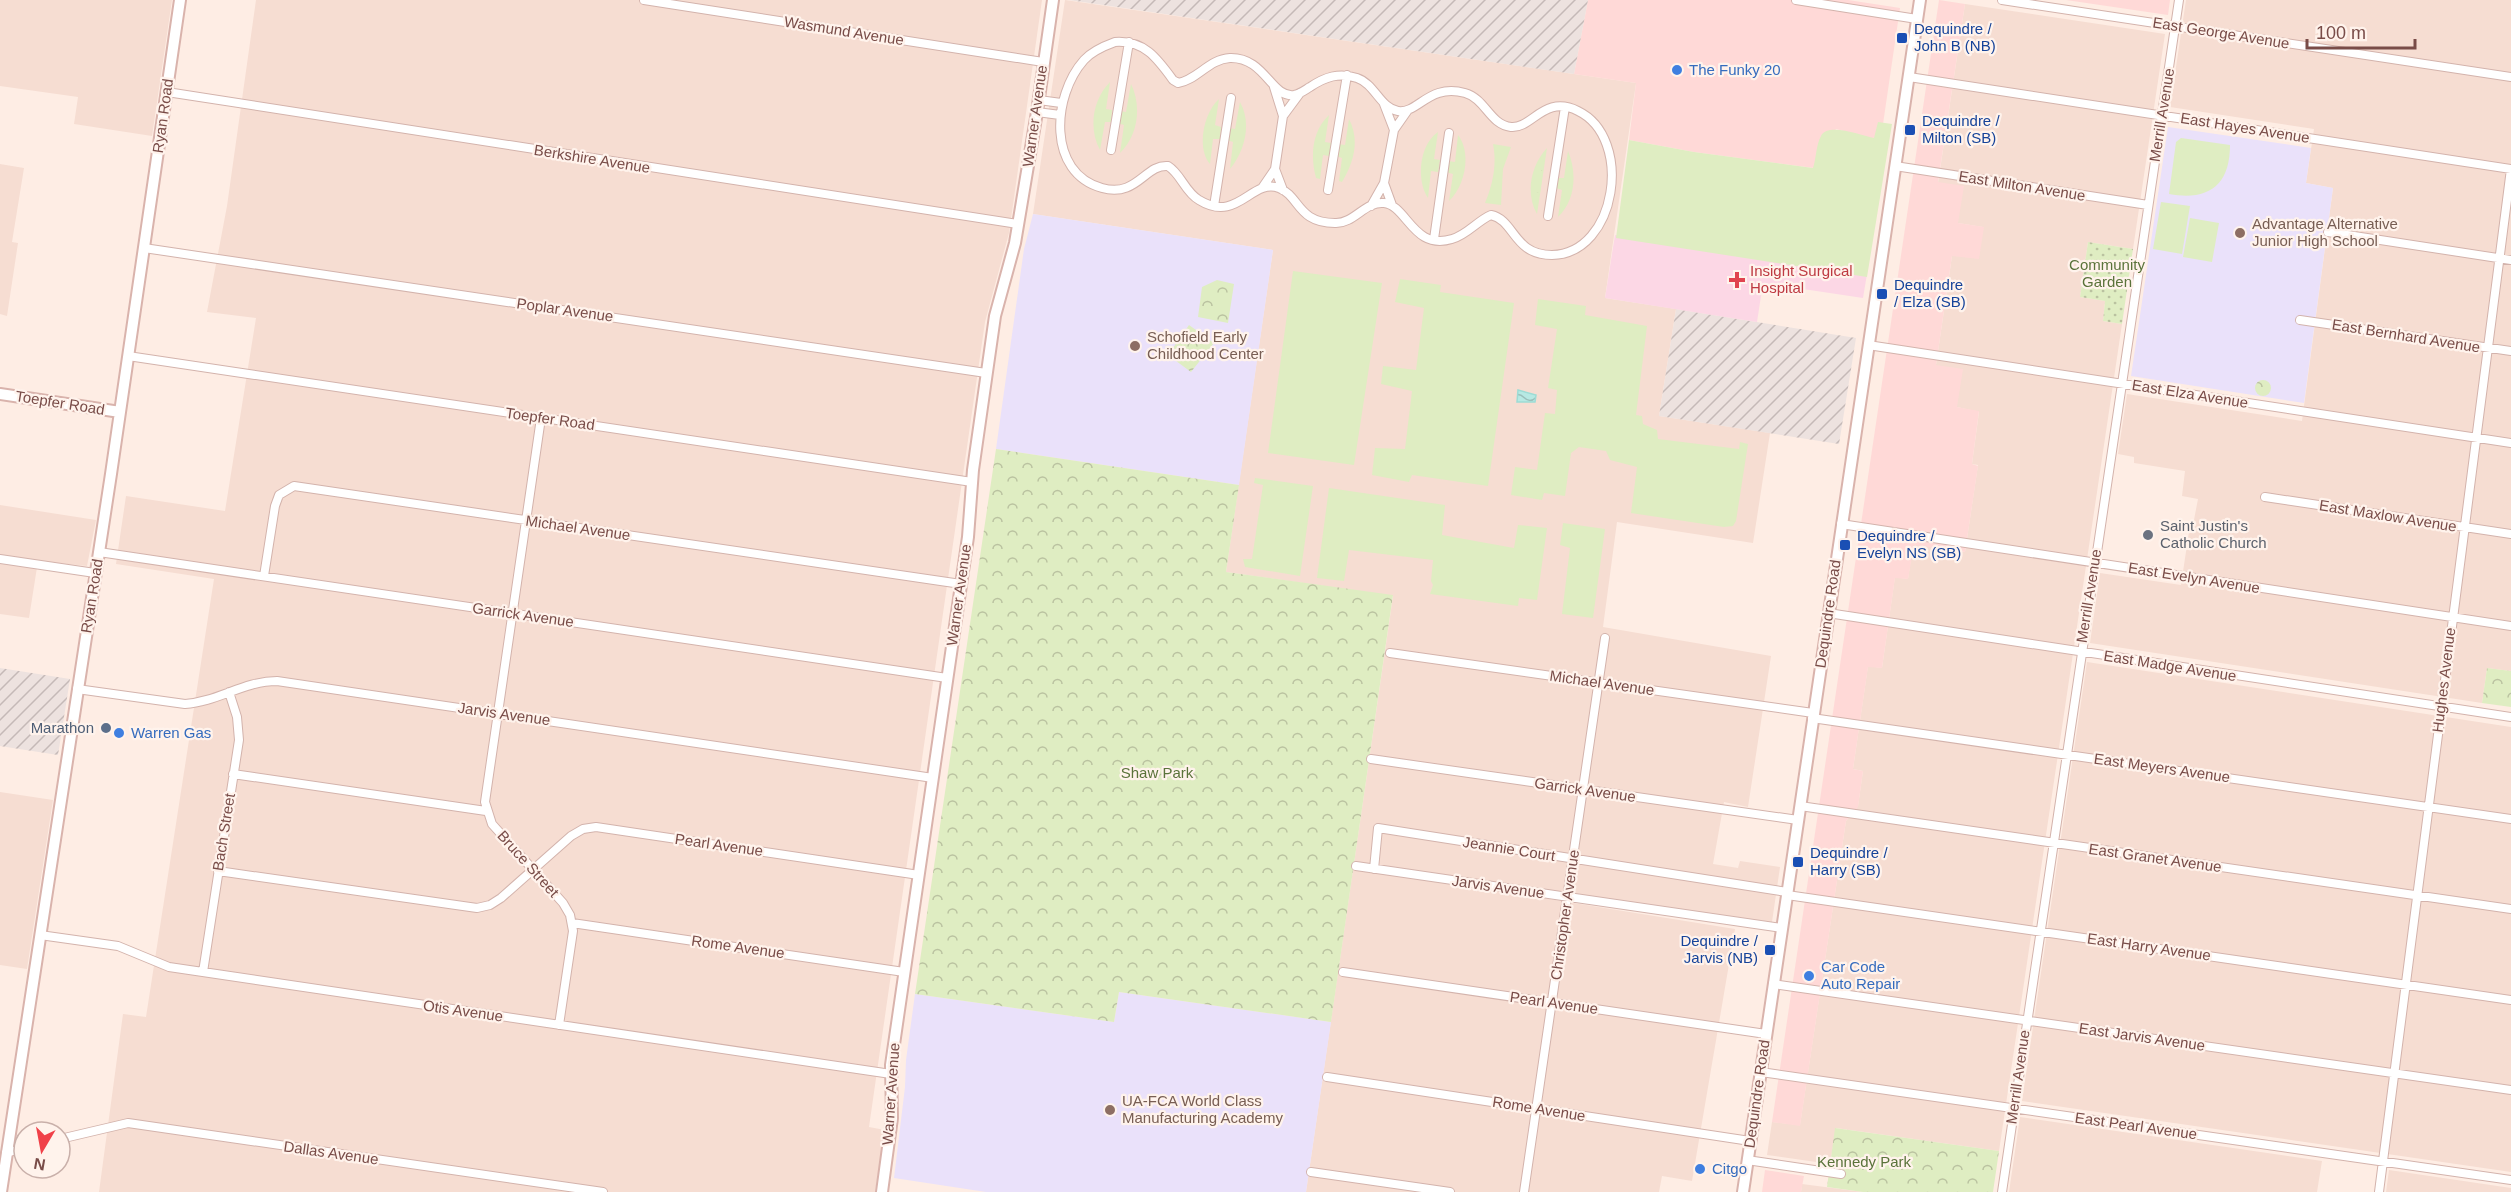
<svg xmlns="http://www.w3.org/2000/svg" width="2511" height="1192" font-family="Helvetica,sans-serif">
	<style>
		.residential { fill: #f6ddd2 }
		.commercial { fill: #ffd9d7 }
		.industrial { fill: url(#industrial-furrows) }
		.education { fill: #eae1fa }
		.medical { fill: #fcd7e5 }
		.grass { fill: #dfedc2 }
		.forest { fill: url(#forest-crowns) }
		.garden { fill: url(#garden-dots) }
		.water { fill: url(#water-waves); stroke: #9ddcd5; stroke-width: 1.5 }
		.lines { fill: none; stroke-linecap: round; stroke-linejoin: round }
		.street-casing { stroke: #d3b3ac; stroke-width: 10 }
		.secondary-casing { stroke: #d9b3ac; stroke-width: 14 }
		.street { stroke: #fff; stroke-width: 8 }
		.secondary { stroke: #fff; stroke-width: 10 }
		.transit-dot { fill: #1a4fb4; stroke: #fff3ec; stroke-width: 2 }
		.shop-dot { fill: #3f7fe0; stroke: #fff3ec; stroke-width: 2 }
		.education-dot { fill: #8d6e63; stroke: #fff3ec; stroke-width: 2 }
		.health-dot { fill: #e0444e; stroke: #fff3ec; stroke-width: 2 }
		.worship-dot { fill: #6b7280; stroke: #fff3ec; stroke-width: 2 }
		.service-dot { fill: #5c6f8a; stroke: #fff3ec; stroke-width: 2 }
		.labels { text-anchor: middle; stroke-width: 4.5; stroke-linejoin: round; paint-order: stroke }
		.transit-label { font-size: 15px; fill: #164399; stroke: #fff3ec; text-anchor: start }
		.street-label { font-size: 15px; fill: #794c48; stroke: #fff3ec }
		.shop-label { font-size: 15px; fill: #366cbe; stroke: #fff3ec; text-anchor: start }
		.education-label { font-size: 15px; fill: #785e54; stroke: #fff3ec; text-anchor: start }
		.park-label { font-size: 15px; fill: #5a733a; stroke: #fff3ec }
		.health-label { font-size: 15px; fill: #be3a42; stroke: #fff3ec; text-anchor: start }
		.worship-label { font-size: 15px; fill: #5b616d; stroke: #fff3ec; text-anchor: start }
		.service-label { font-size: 15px; fill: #4e5e75; stroke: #fff3ec; text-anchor: end }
	</style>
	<defs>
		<pattern id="industrial-furrows" width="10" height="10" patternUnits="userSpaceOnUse" patternTransform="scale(1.5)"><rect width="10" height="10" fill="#ede2df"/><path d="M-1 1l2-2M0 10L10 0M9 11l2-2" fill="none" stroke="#c5b9b7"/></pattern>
		<pattern id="forest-crowns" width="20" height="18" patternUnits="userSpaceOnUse" patternTransform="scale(1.5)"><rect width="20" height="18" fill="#dfedc2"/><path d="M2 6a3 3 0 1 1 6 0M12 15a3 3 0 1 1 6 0" fill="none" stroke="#bac2a0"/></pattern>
		<pattern id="garden-dots" width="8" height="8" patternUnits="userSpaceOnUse" patternTransform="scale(1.5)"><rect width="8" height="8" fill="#dfedc2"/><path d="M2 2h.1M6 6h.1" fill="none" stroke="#bac2a0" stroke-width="1.8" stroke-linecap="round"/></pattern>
		<pattern id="water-waves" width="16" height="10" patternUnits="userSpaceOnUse" patternTransform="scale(1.5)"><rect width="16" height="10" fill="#b7e9e3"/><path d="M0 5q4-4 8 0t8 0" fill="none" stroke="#9abfba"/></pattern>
	</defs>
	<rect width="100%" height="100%" fill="#feede4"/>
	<path class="residential" d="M0 0H172L152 136 74 124 78 97 0 86Z
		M256 0H1042L1009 233 985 322 869 1127 885 1130 875 1192H99L123 1014 146 1017 214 579 116 564 126 496 225 511 256 318 207 312 227 206Z
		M1065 0 1636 83 1605 298 1676 309 1659 416 1770 433 1753 543 1617 522 1603 627 1771 656 1748 807 1724 802 1713 864 1738 868 1740 861 1780 867 1772 922 1382 872 1735 929 1692 1181 1662 1176 1659 1192H1306L1393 596 1226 572 1273 250 1033 214Z
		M2186 0H2511V671L2487 668 2482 703 2090 643 2100 573 2181 585 2190 525H2193L2198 499 2182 496 2185 471 2134 463V457L2118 454 2127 394 2302 421 2333 188 2306 183 2314 129 2170 107Z
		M1965 4 2165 34 2133 249 2088 242 2080 297 2105 301 2103 321 2122 324 1999 1151 1836 1128 1830 1164 1767 1155 1772 1122 1800 1125 1846 821 1858 806 1863 771 1853 769 1868 666 1882 668 1895 577 1908 579 1913 544 1965 552 1978 465 1972 464 1979 412 1957 407 1936 365 1952 256 1983 227 1958 223 1938 183Z
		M0 164 24 168 12 242 18 243 7 316 0 314Z
		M0 505 96 520 87 566 38 561 29 618 0 614Z
		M2087 662 2511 727V1172L2022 1101Z
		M0 792 53 800 27 969 0 965Z
		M2020 1117 2322 1161 2317 1192H2009Z
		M2389 1170 2511 1188V1192H2386Z
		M1802 1184 1863 1192H1801Z"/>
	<path class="commercial" d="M1588 0H1848L1900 8 1883 124 1874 139 1836 129 1814 168 1694 152 1629 140 1636 83 1574 74Z
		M1939 0 1965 4 1938 182 1964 186 1958 223 1984 227 1979 259 1952 256 1936 365 1963 369 1957 407 1979 411 1972 464 1978 466 1965 552 1914 545 1908 579 1895 578 1882 668 1868 667 1853 769 1863 771 1858 807 1846 821 1800 1126 1772 1122Z
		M2066 0H2170L2168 15Z
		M1765 1170 1804 1176 1801 1192H1762Z"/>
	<path class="industrial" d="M1069 0H1588L1574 74Z
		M1676 309 1856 338 1839 444 1659 416Z
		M0 668 70 679 58 755 0 746Z"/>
	<path class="education" d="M2168 127 2311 148 2306 183 2333 188 2304 403 2131 376Z
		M1033 214 1273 250 1239 485 996 449 1024 249Z
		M1119 992 1331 1022 1306 1192H986L894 1178 905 1087 906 1060 915 994 1114 1022Z"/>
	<path class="medical" d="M1615 235 1867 274 1863 298 1763 283 1757 322 1605 298Z"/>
	<path class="grass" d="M1110 82 1106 109 1112 110 1111 122H1105L1100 150C1088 128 1093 99 1110 82Z
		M1131 84C1142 106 1138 136 1120 153L1124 125 1117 123 1120 111 1126 112Z
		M1219 99 1215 125 1221 127 1220 139H1213L1210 164C1196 148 1204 112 1219 99Z
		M1240 102C1252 123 1245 151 1230 169L1233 142 1227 140 1229 128 1235 129Z
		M1329 115 1325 142 1331 143 1329 156 1323 155 1320 179 1316 178C1310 156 1312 131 1329 115Z
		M1349 119C1360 140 1354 162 1342 182L1339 181 1342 158 1336 156 1338 144 1345 145Z
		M1878 122 1892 124 1867 277 1616 238 1629 140 1694 152 1813 168C1816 159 1816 145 1821 136 1828 122 1862 136 1874 138Z
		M1438 132 1434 159 1440 160 1438 172 1431 171 1428 198C1416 180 1419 145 1438 132Z
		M1458 135C1472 153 1465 186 1449 201L1453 174 1446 172 1448 161 1455 162Z
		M2181 138 2230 145C2230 186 2208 201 2169 194L2176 142Z
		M1493 144 1511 147 1503 169 1501 205 1485 203C1493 184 1497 164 1493 144Z
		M1547 148 1537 214C1525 193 1531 165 1547 148Z
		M1568 151C1577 172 1576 200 1558 217L1562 190 1556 188 1557 178H1564Z
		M2161 202 2190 206 2182 254 2153 249Z
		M2190 218 2219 223 2212 262 2183 257Z
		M1293 271 1382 283 1354 465 1268 453Z
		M1400 279 1441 285 1440 292 1514 303 1488 486 1412 475 1409 482 1372 475 1375 448 1405 449 1412 391 1381 384 1383 366 1416 370 1424 308 1395 302Z
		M1538 299 1586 306 1585 315 1647 326 1636 415 1642 416 1643 424 1657 430 1658 439 1739 449 1740 442 1748 444 1736 521 1733 526 1724 527 1631 513 1637 467 1610 460 1606 451 1579 447 1571 453 1565 496 1544 493 1542 500 1511 495 1515 467 1537 470 1545 413 1555 414 1557 390 1548 388 1557 329 1535 325Z
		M1255 478 1313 486 1300 576 1245 567 1243 559H1252L1263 485 1254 483Z
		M1329 488 1445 505 1442 535 1514 548 1518 525 1547 528 1537 600 1519 598 1518 606 1430 594 1433 585 1431 581 1433 560 1349 550 1344 581 1317 578Z
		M1563 523 1605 529 1593 618 1562 614 1570 548 1560 545Z"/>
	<path class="forest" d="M1537 170 1543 171 1540 193 1531 192 1533 174H1537Z
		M1217 280 1234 284 1228 323 1198 317 1202 287Z
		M1189 325 1214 343 1191 372 1168 355Z
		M2255 388a8 8 0 1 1 16 0a8 8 0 1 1-16 0Z
		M996 449 1239 485 1226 572 1393 595 1331 1022 1119 992 1114 1022 915 994Z
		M2487 668 2511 671V707L2482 703Z
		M1835 1128 1999 1151 1993 1192H1863L1827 1187Z"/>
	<path class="garden" d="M2088 242 2133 249 2122 324 2103 321 2105 301 2080 297Z"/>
	<path class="water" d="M1518 390 1536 395 1535 402H1517Z"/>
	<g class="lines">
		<g class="street-casing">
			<path id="street" d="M644 0 1043 62
				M1796 0 1917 19
				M2002 0 2511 77
				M1115 42C1144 40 1157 58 1173 80L1178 83C1197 80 1209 59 1230 58 1265 57 1271 98 1294 95 1300 94 1305 90 1310 87 1325 77 1339 72 1357 78 1375 84 1380 108 1398 111 1418 114 1429 83 1465 93 1486 99 1489 124 1511 127 1532 129 1544 94 1578 111 1634 138 1617 254 1552 255 1513 255 1515 220 1491 215 1477 221 1467 235 1452 239 1413 251 1407 205 1384 203 1365 201 1354 224 1335 223 1297 223 1300 196 1279 188 1251 178 1238 224 1199 200 1185 192 1181 174 1168 166 1145 164 1137 198 1102 188 1047 173 1052 96 1084 60 1092 51 1104 46 1115 42Z
				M1909 77 2511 169
				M1274 87 1283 116 1275 169 1283 190
				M167 92 1018 224
				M1039 100 1061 103
				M1037 112 1060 115
				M1283 116 1300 93
				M1394 130 1408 110
				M1111 150 1129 42
				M1895 166 2148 205
				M1384 183 1392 205
				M1262 188 1275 169
				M1328 190 1347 75
				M1214 206 1231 98
				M1371 206 1384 183 1394 130 1384 104
				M1548 216 1565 107
				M2328 232 2511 260
				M1434 239 1449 133
				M144 248 986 373
				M2300 320 2511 351
				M1868 345 2511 443
				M128 356 972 482
				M541 418 485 802 492 824 563 903 570 915 573 931 559 1025
				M2265 497 2511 534
				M1841 524 2511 626
				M99 552 947 678
				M0 559 95 573
				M264 576 275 506 279 495 294 486 961 584
				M1828 613 2511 717
				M1390 653 1813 713
				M77 689 185 704C217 702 244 681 277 681L933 778
				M1812 718 2511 819
				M1371 759 1798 820
				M233 774 486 811
				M1800 806 2511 909
				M1356 866 1782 928
				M1374 869 1378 828 1787 892
				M218 871 477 908 490 905 501 898 571 836 583 829 596 827 919 875
				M1787 895 2511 1000
				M572 923 904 972
				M40 935 118 946 169 967 891 1074
				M203 972 239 740 237 717 229 692
				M1343 972 1766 1034
				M1773 984 2511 1090
				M1761 1072 2511 1180
				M1327 1077 1750 1141
				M60 1139 128 1123 603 1192
				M6 1153 24 1148
				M1747 1160 1841 1174
				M1311 1172 1450 1192
				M1524 1192 1605 638
				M2002 1192 2179 0
				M2379 1192 2511 169"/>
		</g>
		<g class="secondary-casing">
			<path id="secondary" d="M0 394 120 412
				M1 1192 111 474 180 0
				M882 1192 892 1118 891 1065 968 537 973 470 995 316 1015 243 1037 112 1053 0
				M1743 1192 1920 0"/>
		</g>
		<use href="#street" class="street"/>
		<use href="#secondary" class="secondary"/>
	</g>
	<g class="transit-dot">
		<rect x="1896" y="32" width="12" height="12" rx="3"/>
		<rect x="1904" y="124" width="12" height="12" rx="3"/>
		<rect x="1876" y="288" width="12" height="12" rx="3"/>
		<rect x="1839" y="539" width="12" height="12" rx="3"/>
		<rect x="1792" y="856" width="12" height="12" rx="3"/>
		<rect x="1764" y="944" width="12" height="12" rx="3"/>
	</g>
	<g class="shop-dot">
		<circle cx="1677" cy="70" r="6"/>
		<circle cx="119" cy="733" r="6"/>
		<circle cx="1809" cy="976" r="6"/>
		<circle cx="1700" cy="1169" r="6"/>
	</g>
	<g class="education-dot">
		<circle cx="2240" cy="233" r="6"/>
		<circle cx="1135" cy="346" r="6"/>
		<circle cx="1110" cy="1110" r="6"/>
	</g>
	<path class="health-dot" d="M1734 271h6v6h6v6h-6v6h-6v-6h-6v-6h6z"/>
	<circle class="worship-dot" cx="2148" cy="535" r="6"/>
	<circle class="service-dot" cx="106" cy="728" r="6"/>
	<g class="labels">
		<g class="transit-label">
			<text x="1914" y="34">Dequindre /<tspan x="1914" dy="17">John B (NB)</tspan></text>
			<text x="1922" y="126">Dequindre /<tspan x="1922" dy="17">Milton (SB)</tspan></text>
			<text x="1894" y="290">Dequindre<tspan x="1894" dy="17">/ Elza (SB)</tspan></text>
			<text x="1857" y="541">Dequindre /<tspan x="1857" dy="17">Evelyn NS (SB)</tspan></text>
			<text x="1810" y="858">Dequindre /<tspan x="1810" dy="17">Harry (SB)</tspan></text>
			<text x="1758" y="946" text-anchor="end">Dequindre /<tspan x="1758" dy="17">Jarvis (NB)</tspan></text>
		</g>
		<g class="street-label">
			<text transform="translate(844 31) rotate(9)" y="5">Wasmund Avenue</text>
			<text transform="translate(2221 33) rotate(9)" y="5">East George Avenue</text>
			<text transform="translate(2162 115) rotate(-81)" y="5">Merrill Avenue</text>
			<text transform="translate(163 116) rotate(-82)" y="5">Ryan Road</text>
			<text transform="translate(1035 116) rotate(-82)" y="5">Warner Avenue</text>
			<text transform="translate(2245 128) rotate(9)" y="5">East Hayes Avenue</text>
			<text transform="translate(592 159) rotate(9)" y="5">Berkshire Avenue</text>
			<text transform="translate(2022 186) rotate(9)" y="5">East Milton Avenue</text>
			<text transform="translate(565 310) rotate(8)" y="5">Poplar Avenue</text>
			<text transform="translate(2406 336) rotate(9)" y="5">East Bernhard Avenue</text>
			<text transform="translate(2190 394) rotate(9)" y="5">East Elza Avenue</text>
			<text transform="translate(60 403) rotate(9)" y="5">Toepfer Road</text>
			<text transform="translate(550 419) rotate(8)" y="5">Toepfer Road</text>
			<text transform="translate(2388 516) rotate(9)" y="5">East Maxlow Avenue</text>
			<text transform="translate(578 528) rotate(8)" y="5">Michael Avenue</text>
			<text transform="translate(2194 578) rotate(9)" y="5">East Evelyn Avenue</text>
			<text transform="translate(959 595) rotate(-82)" y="5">Warner Avenue</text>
			<text transform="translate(92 596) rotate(-81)" y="5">Ryan Road</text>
			<text transform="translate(2089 596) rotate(-81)" y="5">Merrill Avenue</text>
			<text transform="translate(1828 614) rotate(-82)" y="5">Dequindre Road</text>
			<text transform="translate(523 615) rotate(8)" y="5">Garrick Avenue</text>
			<text transform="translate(2170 666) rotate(9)" y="5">East Madge Avenue</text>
			<text transform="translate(2444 680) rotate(-83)" y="5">Hughes Avenue</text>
			<text transform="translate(1602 683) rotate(8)" y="5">Michael Avenue</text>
			<text transform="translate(504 714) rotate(8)" y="5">Jarvis Avenue</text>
			<text transform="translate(2162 768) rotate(8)" y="5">East Meyers Avenue</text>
			<text transform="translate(1585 790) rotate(8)" y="5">Garrick Avenue</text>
			<text transform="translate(224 832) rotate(-81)" y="5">Bach Street</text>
			<text transform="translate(719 845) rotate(8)" y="5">Pearl Avenue</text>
			<text transform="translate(1509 849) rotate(9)" y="5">Jeannie Court</text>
			<text transform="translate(2155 858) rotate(8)" y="5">East Granet Avenue</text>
			<text transform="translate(528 864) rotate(48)" y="5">Bruce Street</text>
			<text transform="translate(1498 887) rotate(8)" y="5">Jarvis Avenue</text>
			<text transform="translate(1565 915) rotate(-82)" y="5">Christopher Avenue</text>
			<text transform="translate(738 947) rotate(8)" y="5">Rome Avenue</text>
			<text transform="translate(2149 947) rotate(8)" y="5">East Harry Avenue</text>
			<text transform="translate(1554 1003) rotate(8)" y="5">Pearl Avenue</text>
			<text transform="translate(463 1011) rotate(8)" y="5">Otis Avenue</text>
			<text transform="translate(2142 1037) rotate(8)" y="5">East Jarvis Avenue</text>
			<text transform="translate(2018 1077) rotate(-82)" y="5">Merrill Avenue</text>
			<text transform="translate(891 1094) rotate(-86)" y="5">Warner Avenue</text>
			<text transform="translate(1757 1094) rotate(-82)" y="5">Dequindre Road</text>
			<text transform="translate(1539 1109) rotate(9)" y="5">Rome Avenue</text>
			<text transform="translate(2136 1126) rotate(8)" y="5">East Pearl Avenue</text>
			<text transform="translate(331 1153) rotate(8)" y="5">Dallas Avenue</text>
		</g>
		<g class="shop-label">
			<text x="1689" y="75">The Funky 20</text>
			<text x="131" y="738">Warren Gas</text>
			<text x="1821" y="972">Car Code<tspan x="1821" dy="17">Auto Repair</tspan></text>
			<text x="1712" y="1174">Citgo</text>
		</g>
		<g class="education-label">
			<text x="2252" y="229">Advantage Alternative<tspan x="2252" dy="17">Junior High School</tspan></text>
			<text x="1147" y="342">Schofield Early<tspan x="1147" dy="17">Childhood Center</tspan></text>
			<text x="1122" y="1106">UA-FCA World Class<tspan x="1122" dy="17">Manufacturing Academy</tspan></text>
		</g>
		<g class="park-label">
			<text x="2107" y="270">Community<tspan x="2107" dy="17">Garden</tspan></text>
			<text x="1157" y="778">Shaw Park</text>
			<text x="1864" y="1167">Kennedy Park</text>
		</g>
		<g class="health-label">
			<text x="1750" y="276">Insight Surgical<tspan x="1750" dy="17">Hospital</tspan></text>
		</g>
		<g class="worship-label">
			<text x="2160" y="531">Saint Justin's<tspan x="2160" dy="17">Catholic Church</tspan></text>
		</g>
		<g class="service-label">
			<text x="94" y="733">Marathon</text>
		</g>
	</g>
	<g transform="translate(42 1150) rotate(190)"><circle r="28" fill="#fff3ec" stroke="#c9b0aa" stroke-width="1.5"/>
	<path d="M0-4.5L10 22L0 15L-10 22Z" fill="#f04149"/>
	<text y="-9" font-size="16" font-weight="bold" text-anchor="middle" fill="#794c48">N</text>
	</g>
	<path d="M2307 39v9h108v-9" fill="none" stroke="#794c48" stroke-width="3"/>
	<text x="2316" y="39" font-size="18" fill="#794c48" stroke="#fff3ec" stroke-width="4.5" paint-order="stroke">100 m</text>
</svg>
